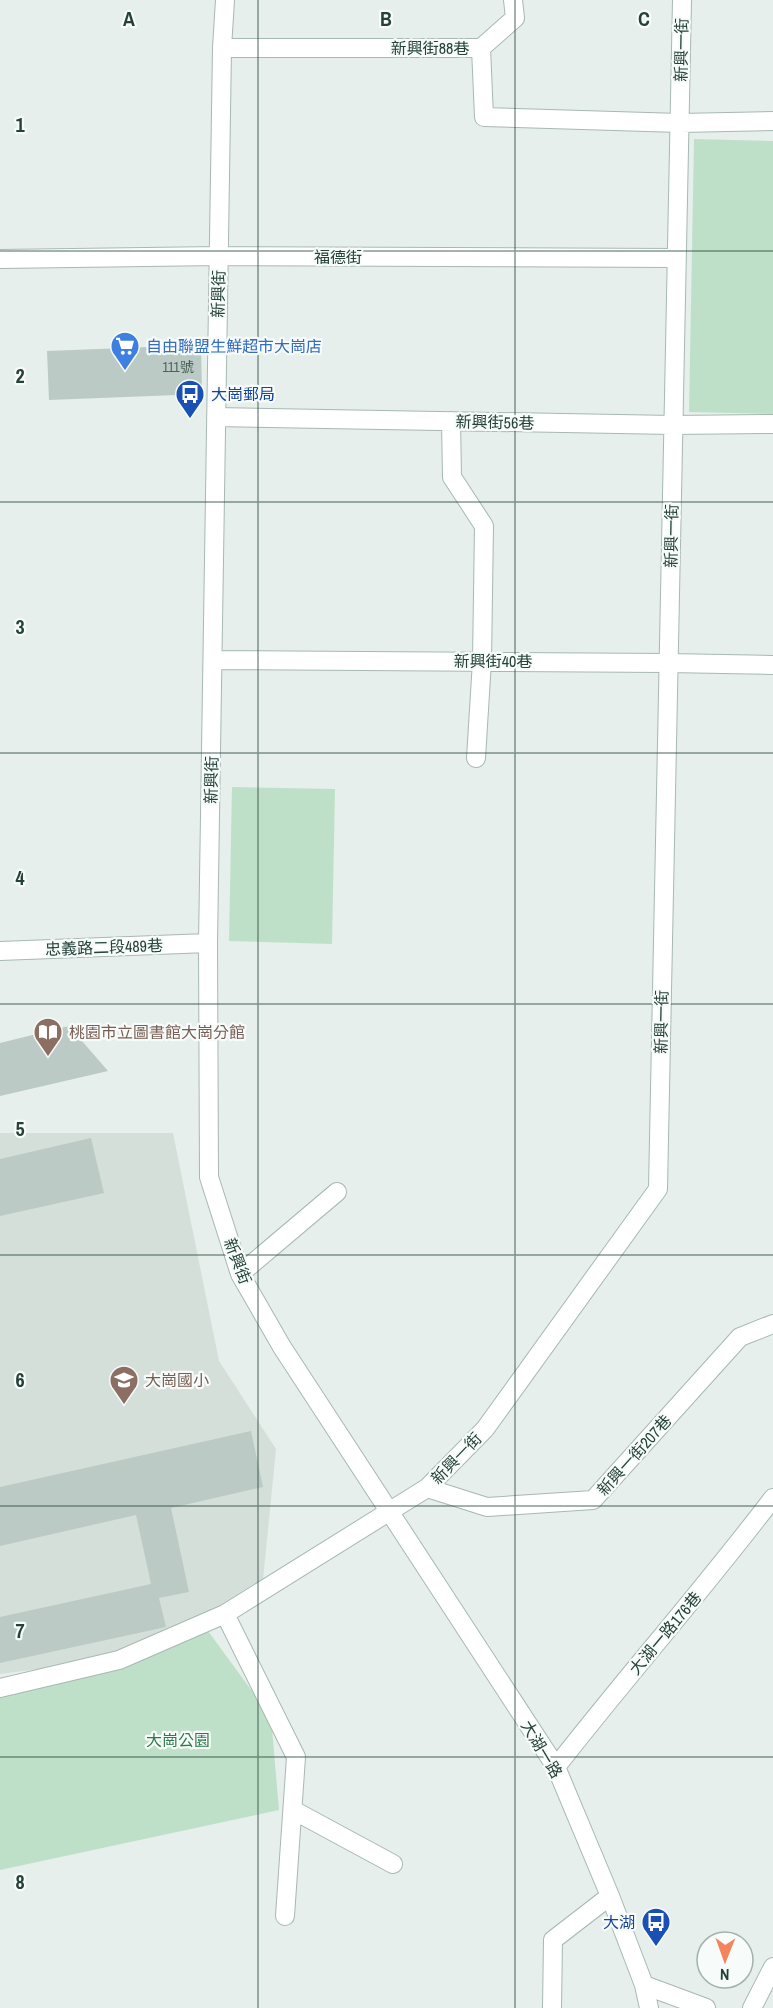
<svg xmlns="http://www.w3.org/2000/svg" width="773" height="2008" font-family="'Archivo Narrow','Noto Sans TC',sans-serif">
	<style>
		.built { fill: #d4dfda }
		.green { fill: #bfe0c8 }
		.building { fill: #bbcac4 }
		.lines { fill: none; stroke-linecap: round; stroke-linejoin: round }
		.minor-casing { stroke: #a8b8b2; stroke-width: 20 }
		.minor { stroke: #fff; stroke-width: 18 }
		.grid { fill: none; stroke: #24423a; stroke-width: 1.5; stroke-opacity: 0.55 }
		.labels { text-anchor: middle; stroke-width: 4.5; stroke-linejoin: round; paint-order: stroke }
		.number-label { font-size: 14px; fill: #4a645c }
		.street-label { font-size: 16px; fill: #24423a; stroke: #f7fbf9 }
		.shop-label { font-size: 16px; fill: #366cbe; stroke: #f7fbf9; text-anchor: start }
		.transit-label { font-size: 16px; fill: #164399; stroke: #f7fbf9; text-anchor: start }
		.education-label { font-size: 16px; fill: #785e54; stroke: #f7fbf9; text-anchor: start }
		.park-label { font-size: 16px; fill: #2d7a4b; stroke: #f7fbf9 }
		.grid-label { font-size: 20px; text-anchor: middle; font-weight: bold; fill: #24423a; stroke: #f7fbf9; stroke-width: 4.5; stroke-linejoin: round; paint-order: stroke }
	</style>
	<rect width="100%" height="100%" fill="#e6efeb"/>
	<path class="built" d="M0 1133H173L219 1361 276 1449 263 1580 224 1609 84 1663 0 1674Z"/>
	<path class="green" d="M694 139 773 141V414L689 412Z
		M232 787 335 789 332 944 229 941Z
		M208 1631 271 1717 279 1810 0 1870V1694Z"/>
	<path class="building" d="M201 345 202 394 49 400 47 351Z
		M69 1026 108 1071 0 1096V1043Z
		M91 1138 104 1193 0 1216V1159Z
		M251 1431 263 1487 171 1508 189 1592 159 1598 166 1627 0 1663V1617L151 1584 136 1515 0 1546V1487Z"/>
	<g class="lines">
		<g class="minor-casing">
			<path id="minor" d="M225 0 222 48 208 943 209 1177 240 1274 282 1347 556 1767 610 1896 644 1985 649 2008
				M222 48H481L484 117 680 123 773 121
				M481 48 515 18 513 0
				M0 259 219 256 676 258
				M216 417 673 425 773 424
				M451 421 452 477 484 526 482 661 476 758
				M213 660 668 663 773 665
				M0 951 208 943
				M240 1274 337 1192
				M427 1488 487 1507 593 1500 740 1337 773 1324
				M225 1614 296 1757 285 1916
				M0 1688 119 1660 225 1614 427 1488 485 1429 658 1189 682 0
				M556 1767C627 1676 703 1590 773 1498
				M293 1810 393 1864
				M644 1985 706 2008
				M552 2008 553 1940 610 1896
				M752 2008 773 1967"/>
		</g>
		<use href="#minor" class="minor"/>
	</g>
	<path class="grid" d="M258 0V2008M515 0V2008M0 251H773M0 502H773M0 753H773M0 1004H773M0 1255H773M0 1506H773M0 1757H773"/>
	<defs>
		<g id="supermarket-pin" transform="scale(1.5)"><path d="M0 17L-7.5 6A9.5 9.5 0 1 1 7.5 6Z" fill="#3f7fe0" stroke="#f7fbf9"/><path d="M-6-5.5h2.5l.6 2H6L4.5 2H-2.5L-4.4-4H-6ZM-1.5 3.2a1.3 1.3 0 1 0 .1 0ZM3 3.2a1.3 1.3 0 1 0 .1 0Z" fill="#fff"/></g>
		<g id="bus-pin" transform="scale(1.5)"><path d="M0 17L-7.5 6A9.5 9.5 0 1 1 7.5 6Z" fill="#1a4fb4" stroke="#f7fbf9"/><path d="M-5-6H5V4H4V6H2V4H-2V6H-4V4H-5ZM-3.5-4V0h7V-4ZM-3.5 1.2v1.5H-2V1.2ZM2 1.2v1.5H3.5V1.2Z" fill="#fff"/></g>
		<g id="library-pin" transform="scale(1.5)"><path d="M0 17L-7.5 6A9.5 9.5 0 1 1 7.5 6Z" fill="#8d6e63" stroke="#f7fbf9"/><path d="M-6-4Q-3-5.5-.7-3.5V5Q-3 3-6 4ZM6-4Q3-5.5 .7-3.5V5Q3 3 6 4Z" fill="#fff"/></g>
		<g id="school-pin" transform="scale(1.5)"><path d="M0 17L-7.5 6A9.5 9.5 0 1 1 7.5 6Z" fill="#8d6e63" stroke="#f7fbf9"/><path d="M0-5L7-2L0 1L-7-2ZM-4 1L0 2.5L4 1V4Q0 6-4 4Z" fill="#fff"/></g>
	</defs>
	<g fill-rule="evenodd">
		<use href="#supermarket-pin" x="125" y="346"/>
		<use href="#bus-pin" x="190" y="394"/>
		<use href="#library-pin" x="48" y="1032"/>
		<use href="#school-pin" x="124" y="1380"/>
		<use href="#bus-pin" x="656" y="1922"/>
	</g>
	<g class="labels">
		<g class="number-label">
			<text x="178" y="372">111號</text>
		</g>
		<g class="street-label">
			<text x="430" y="54">新興街88巷</text>
			<text transform="translate(681 50) rotate(-89)" y="6">新興一街</text>
			<text x="338" y="263">福德街</text>
			<text transform="translate(218 294) rotate(-89)" y="6">新興街</text>
			<text transform="translate(495 422) rotate(1)" y="6">新興街56巷</text>
			<text transform="translate(671 536) rotate(-89)" y="6">新興一街</text>
			<text x="493" y="667">新興街40巷</text>
			<text transform="translate(211 780) rotate(-89)" y="6">新興街</text>
			<text transform="translate(104 947) rotate(-2)" y="6">忠義路二段489巷</text>
			<text transform="translate(661 1022) rotate(-89)" y="6">新興一街</text>
			<text transform="translate(238 1261) rotate(69)" y="6">新興街</text>
			<text transform="translate(634 1455) rotate(-48)" y="6">新興一街207巷</text>
			<text transform="translate(456 1458) rotate(-46)" y="6">新興一街</text>
			<text transform="translate(665 1633) rotate(-50)" y="6">大湖一路176巷</text>
			<text transform="translate(542 1749) rotate(59)" y="6">大湖一路</text>
		</g>
		<g class="shop-label">
			<text x="146" y="352">自由聯盟生鮮超市大崗店</text>
		</g>
		<g class="transit-label">
			<text x="211" y="400">大崗郵局</text>
			<text x="635" y="1928" text-anchor="end">大湖</text>
		</g>
		<g class="education-label">
			<text x="69" y="1038">桃園市立圖書館大崗分館</text>
			<text x="145" y="1386">大崗國小</text>
		</g>
		<g class="park-label">
			<text x="178" y="1746">大崗公園</text>
		</g>
	</g>
	<g class="grid-label">
		<text x="129" y="26">A</text>
		<text x="386" y="26">B</text>
		<text x="644" y="26">C</text>
		<text x="20" y="132">1</text>
		<text x="20" y="383">2</text>
		<text x="20" y="634">3</text>
		<text x="20" y="885">4</text>
		<text x="20" y="1136">5</text>
		<text x="20" y="1387">6</text>
		<text x="20" y="1638">7</text>
		<text x="20" y="1889">8</text>
	</g>
	<g transform="translate(725 1960) rotate(181)"><circle r="28" fill="#f7fbf9" stroke="#a3b1ad" stroke-width="1.5"/>
	<path d="M0-4.5L10 22L0 15L-10 22Z" fill="#f4845f"/>
	<text y="-9" font-size="16" font-weight="bold" text-anchor="middle" fill="#24423a">N</text>
	</g>
</svg>
